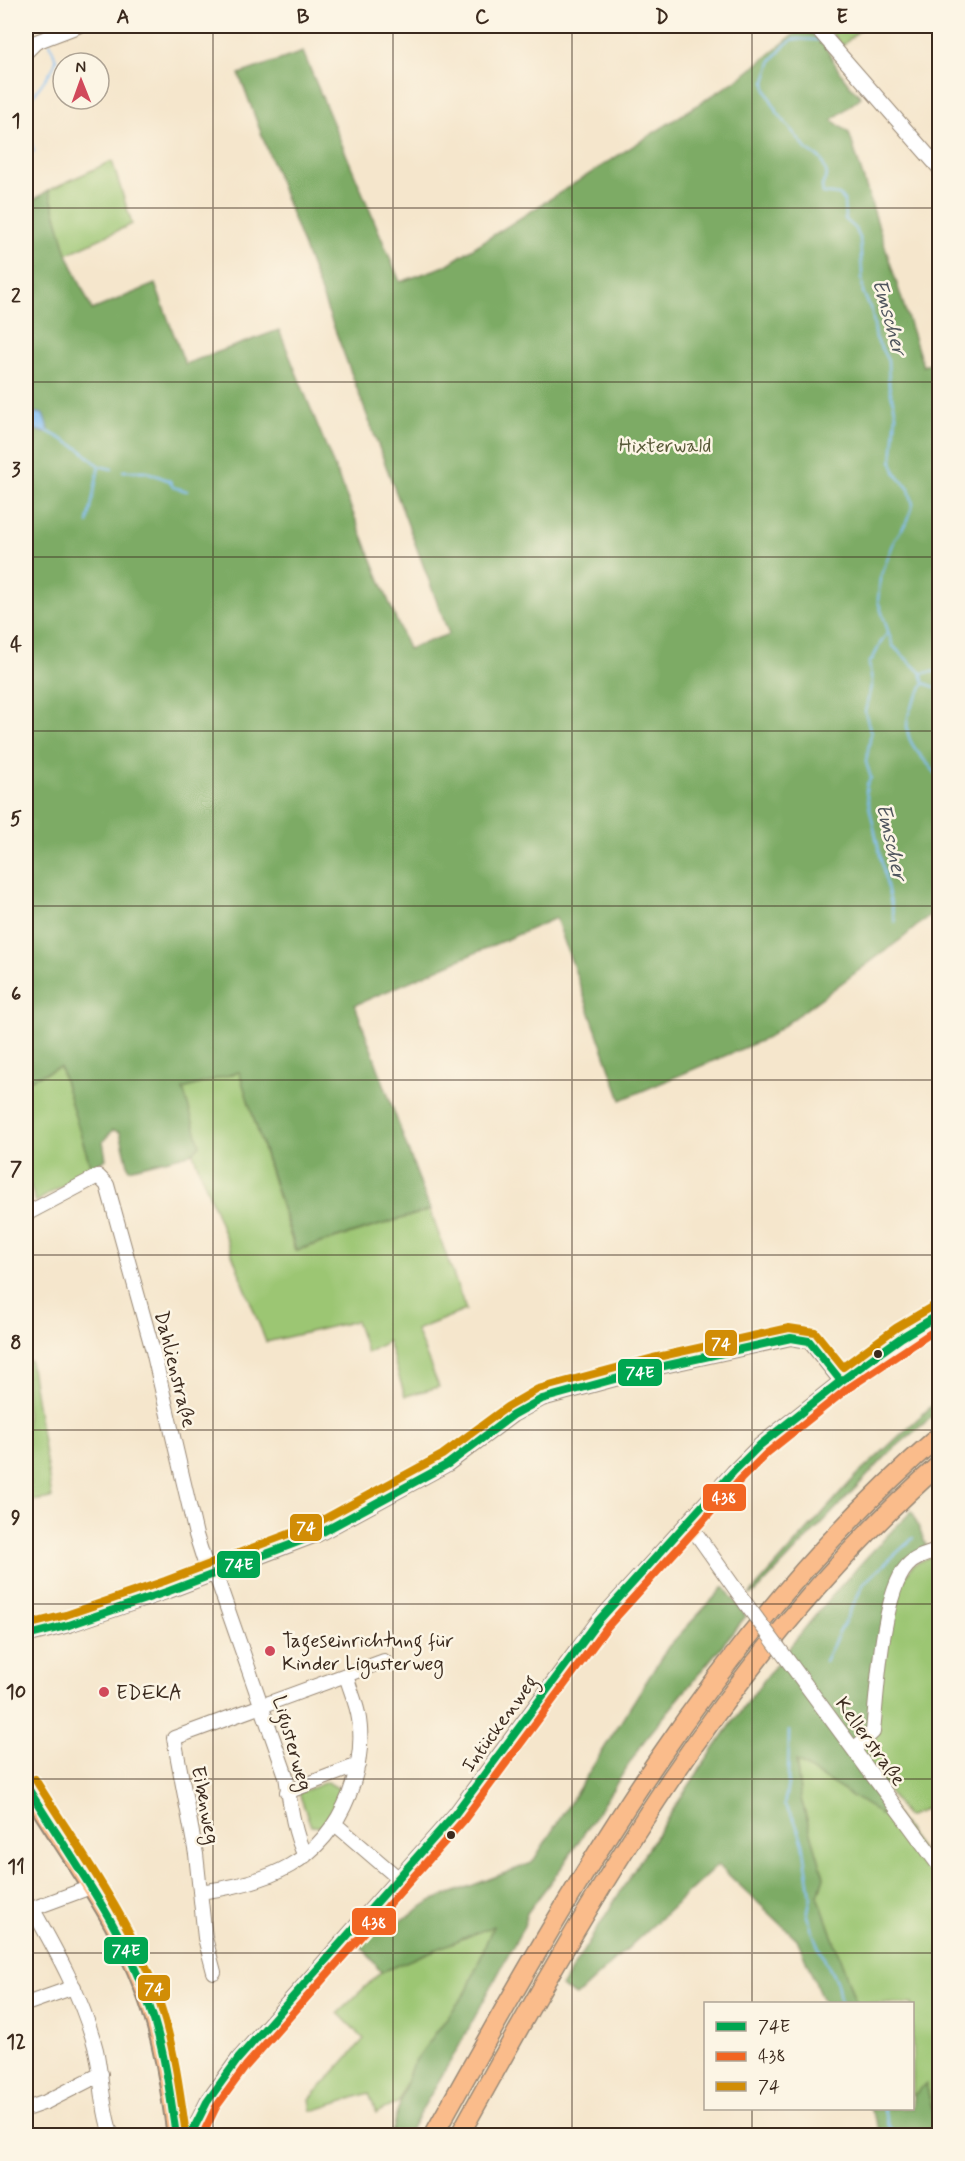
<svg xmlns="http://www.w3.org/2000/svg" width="965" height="2161" font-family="Mynerve,sans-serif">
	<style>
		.green { fill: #9cc673; stroke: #6c7848; stroke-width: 1.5 }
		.forest { fill: #7dab65; stroke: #5c6a42; stroke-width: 1.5 }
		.water { fill: #80bef4; stroke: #5e7489; stroke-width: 1.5 }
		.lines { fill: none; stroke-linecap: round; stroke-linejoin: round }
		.stream { stroke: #80bef4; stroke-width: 2 }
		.minor-casing { stroke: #988875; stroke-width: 16 }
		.major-casing { stroke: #988875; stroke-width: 20 }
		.highway-casing { stroke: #988875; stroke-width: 21 }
		.minor { stroke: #fff; stroke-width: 14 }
		.major { stroke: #fabc8b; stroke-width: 16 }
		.highway { stroke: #fabc8b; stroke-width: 18 }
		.minor-bridge-casing { stroke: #988875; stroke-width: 16; stroke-linecap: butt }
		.minor-bridge { stroke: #fff; stroke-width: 14 }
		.bus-1-casing { stroke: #fcf5e5; stroke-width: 12 }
		.bus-2-casing { stroke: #fcf5e5; stroke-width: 12 }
		.bus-3-casing { stroke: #fcf5e5; stroke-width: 12 }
		.bus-1 { stroke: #00a651; stroke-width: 8 }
		.bus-2 { stroke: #f26522; stroke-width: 8 }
		.bus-3 { stroke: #d18d06; stroke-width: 8 }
		.grid { fill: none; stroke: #3b2a1e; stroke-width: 1.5; stroke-opacity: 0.55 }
		.bus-dot { fill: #3b2a1e; stroke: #fcf5e5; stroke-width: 2 }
		.poi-dot { fill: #d1495b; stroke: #fcf5e5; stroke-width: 2 }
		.labels { text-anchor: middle; stroke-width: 5; stroke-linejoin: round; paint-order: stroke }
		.park-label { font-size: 20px; fill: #585938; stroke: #fcf5e5 }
		.street-label { font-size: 20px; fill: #3b2a1e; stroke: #fcf5e5 }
		.poi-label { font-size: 20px; fill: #3b2a1e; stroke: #fcf5e5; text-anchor: start }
		.water-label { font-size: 21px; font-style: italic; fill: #50565e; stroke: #fcf5e5 }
		.line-badge { stroke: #fcf5e5; stroke-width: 2 }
		.badge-label { font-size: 16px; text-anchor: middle; font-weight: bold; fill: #fff }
		.neatline { fill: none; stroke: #3b2a1e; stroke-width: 2 }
		.grid-label { font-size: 20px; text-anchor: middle; font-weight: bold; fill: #3b2a1e }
	</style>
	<rect width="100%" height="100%" fill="#fcf5e5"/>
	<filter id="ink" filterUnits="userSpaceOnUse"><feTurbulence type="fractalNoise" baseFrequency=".0167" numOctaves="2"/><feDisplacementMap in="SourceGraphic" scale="12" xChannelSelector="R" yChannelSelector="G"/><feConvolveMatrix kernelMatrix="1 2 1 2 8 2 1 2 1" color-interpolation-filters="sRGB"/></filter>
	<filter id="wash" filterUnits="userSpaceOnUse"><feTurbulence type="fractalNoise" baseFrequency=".008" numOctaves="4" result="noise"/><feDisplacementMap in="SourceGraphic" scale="24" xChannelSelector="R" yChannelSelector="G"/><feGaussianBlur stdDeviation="1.35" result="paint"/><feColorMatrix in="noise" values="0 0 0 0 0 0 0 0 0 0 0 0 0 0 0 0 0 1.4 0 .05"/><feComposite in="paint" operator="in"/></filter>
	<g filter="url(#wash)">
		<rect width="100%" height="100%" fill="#f5e6cc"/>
		<path class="green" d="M826 26H864L842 46Z
			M112 161 132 224 67 254 49 190Z
			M60 1067 91 1168 36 1202 26 1175V1081Z
			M239 1071 295 1251 430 1210 466 1310 416 1330 439 1387 405 1396 388 1341 367 1353 356 1321 266 1342 193 1153 199 1145 183 1089Z
			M30 1361 52 1498 26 1502V1362Z
			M939 1552V1802L907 1817 857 1749 895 1594 913 1565Z
			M796 1760 892 1821 902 1823 939 1875V2135L926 2085 913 2096 912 2004 856 2003 818 1896 824 1877 801 1799Z
			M327 1782 338 1788 343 1798 326 1827 311 1826 299 1793Z
			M493 1926 467 1991 412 2065 399 2102 376 2113 369 2093 312 2111 310 2099 364 2039 338 2013 381 1972Z"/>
		<path class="forest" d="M804 26 806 31C825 39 829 55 839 71 845 80 853 89 861 97L832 120 849 133 923 366 939 360V907L904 937 767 1038 621 1100 556 918 355 1005 430 1210 296 1250 239 1072 183 1089 200 1145 193 1153 129 1169 120 1132 113 1130 103 1141 106 1159 91 1168 60 1067 26 1081V205L49 190 67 254 92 310 155 284 185 364 279 330 408 649 449 634 239 74 303 52 400 282 445 266 743 76Z
			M939 1399V1411L891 1451 756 1592 749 1595 855 1477Z
			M912 1511 928 1550 897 1574 871 1730 851 1749 902 1823 892 1821 796 1761 801 1799 824 1877 818 1896 856 2003H824L797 1939 718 1865 576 1996 561 1987C665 1819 769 1649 912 1511Z
			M724 1587 746 1616 644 1741 564 1864 527 1913 524 1926 458 2048 407 2135H390L412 2065 467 1991 493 1926 381 1972 356 1939 368 1933 386 1931 431 1901 532 1863 668 1647Z
			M926 2084 938 2135H883L870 2109 912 2108 913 2096Z"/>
		<path class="water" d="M26 411 43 414 49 430 45 433 26 427Z"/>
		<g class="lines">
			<path class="stream" d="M830 33 832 26
				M820 40 794 39 786 44 772 60 765 81 766 90 777 112 807 150 821 159 827 174 822 186 823 193 839 195 844 200 845 219 855 228 860 238 863 292 872 312 876 338 888 361 889 385 896 414 892 462 896 474 909 489 913 504 908 520 895 539 880 578 878 601 893 646 921 673 924 683C920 694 912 702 909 713 900 744 925 757 940 779
				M26 106 53 68 56 60 50 43
				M26 127 34 152
				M47 431 80 449 99 466 112 469
				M123 471H145L170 481 173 487 187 491
				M88 523 99 466
				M888 633C878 642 878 654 869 663L872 682 865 712 871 733 866 762 871 778 867 784 866 792 895 922
				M922 673 940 671
				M924 683 940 689
				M825 1661 864 1583 913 1538
				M789 1731 788 1784 784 1805 794 1819 803 1843 811 1896 807 1916 817 1944 837 1983 841 2004
				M883 2108 889 2126 899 2136"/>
		</g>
	</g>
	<g filter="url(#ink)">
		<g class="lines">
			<g class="minor-casing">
				<path id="minor" d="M815 26 940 169
					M26 52 36 42 78 26
					M26 1214 98 1176 107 1185 153 1351 196 1535 209 1576
					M688 1522 746 1604
					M215 1573 286 1776C290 1802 293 1831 305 1856
					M26 1636 69 1625 169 1591 319 1534 448 1464 513 1415 542 1399 655 1368 791 1338 809 1341 841 1381
					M792 1666 940 1867
					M854 1749 873 1732C877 1692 882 1594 907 1566 915 1557 928 1554 940 1550
					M287 1792 358 1765
					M335 1824 398 1878
					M200 1892C268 1883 322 1863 349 1795 358 1771 363 1745 359 1719 357 1704 350 1690 346 1675
					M32 1908C58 1954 83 1999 96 2050 102 2076 102 2112 112 2136
					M26 1911 91 1887
					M214 1972 205 1938 196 1854 174 1738 384 1661
					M26 2004 74 1987
					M26 2109 46 2102 101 2074
					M190 2136 207 2102 238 2059 455 1814 599 1620 733 1472 760 1445 841 1381 902 1337 940 1314"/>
			</g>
			<g class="major-casing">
				<path id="major" d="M26 1785C66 1852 115 1914 143 1988 162 2036 169 2085 176 2136"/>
			</g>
			<g class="highway-casing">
				<path id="highway" d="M433 2136C573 1884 719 1625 940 1435
					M459 2136C592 1895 731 1648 940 1464"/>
			</g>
			<use href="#minor" class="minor"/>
			<use href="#major" class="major"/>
			<use href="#highway" class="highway"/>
			<g class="minor-bridge-casing">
				<path id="minor-bridge" d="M746 1604 792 1666"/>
			</g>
			<use href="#minor-bridge" class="minor-bridge"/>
			<g class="bus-1-casing">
				<path id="bus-1" d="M26 1636 69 1625 169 1591 319 1534 448 1464 513 1415 542 1399 655 1368 791 1338 809 1341 841 1381
					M26 1785C70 1857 122 1925 149 2005 164 2047 170 2092 176 2136
					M190 2136 207 2102 238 2059 455 1814 599 1620 733 1472 760 1445 841 1381 902 1337 940 1314"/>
			</g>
			<g class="bus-2-casing">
				<path id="bus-2" d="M202 2136 216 2107 246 2066 463 1821 607 1627 741 1479 767 1453 847 1389 940 1327"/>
			</g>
			<g class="bus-3-casing">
				<path id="bus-3" d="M26 1625 66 1615 165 1581 315 1524 442 1455 507 1407 538 1389 653 1358 789 1328 815 1332 843 1367 896 1328 935 1305
					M35 1779C80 1852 133 1922 160 2004 174 2046 180 2091 186 2135"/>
			</g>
			<use href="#bus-1" class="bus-1"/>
			<use href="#bus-2" class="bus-2"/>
			<use href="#bus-3" class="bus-3"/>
		</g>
	</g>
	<path class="grid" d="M213 26V2136M393 26V2136M572 26V2136M752 26V2004M26 208H940M26 382H940M26 557H940M26 731H940M26 906H940M26 1080H940M26 1255H940M26 1430H940M26 1604H940M26 1779H940M26 1953H940M752 2108V2136"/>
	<g class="bus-dot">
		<circle cx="878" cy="1354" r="5"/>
		<circle cx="451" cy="1835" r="5"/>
	</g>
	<g class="poi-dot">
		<circle cx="270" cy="1651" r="6"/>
		<circle cx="104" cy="1692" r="6"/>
	</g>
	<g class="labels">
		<g class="park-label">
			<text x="665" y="452">Hixterwald</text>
		</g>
		<g class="street-label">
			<text transform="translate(176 1369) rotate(76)" y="7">Dahlienstraße</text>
			<text transform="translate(499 1723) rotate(-54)" y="7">Intückenweg</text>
			<text transform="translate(871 1741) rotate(54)" y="7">Kellerstraße</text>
			<text transform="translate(293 1743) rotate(74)" y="7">Ligusterweg</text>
			<text transform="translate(206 1805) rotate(79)" y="7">Eibenweg</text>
		</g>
		<g class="poi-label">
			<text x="282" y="1647">Tageseinrichtung für<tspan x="282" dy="23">Kinder Ligusterweg</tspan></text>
			<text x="116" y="1699">EDEKA</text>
		</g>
		<g class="water-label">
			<text transform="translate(890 317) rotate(74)" y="7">Emscher</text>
			<text transform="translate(892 842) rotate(77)" y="7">Emscher</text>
		</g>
	</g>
	<g class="line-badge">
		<rect x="704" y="1329" width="34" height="28" rx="6" fill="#d18d06"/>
		<rect x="617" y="1358" width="46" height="29" rx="6" fill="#00a651"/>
		<rect x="702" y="1483" width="45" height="29" rx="6" fill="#f26522"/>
		<rect x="289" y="1513" width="34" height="29" rx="6" fill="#d18d06"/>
		<rect x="216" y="1550" width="45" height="29" rx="6" fill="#00a651"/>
		<rect x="351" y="1907" width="46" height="29" rx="6" fill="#f26522"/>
		<rect x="103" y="1936" width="46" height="29" rx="6" fill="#00a651"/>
		<rect x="137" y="1974" width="34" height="28" rx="6" fill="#d18d06"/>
	</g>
	<g class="badge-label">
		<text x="721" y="1349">74</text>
		<text x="640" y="1378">74E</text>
		<text x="724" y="1503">438</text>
		<text x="306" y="1533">74</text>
		<text x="239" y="1570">74E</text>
		<text x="374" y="1928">438</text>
		<text x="126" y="1956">74E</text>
		<text x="154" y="1994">74</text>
	</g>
	<rect width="965" height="2161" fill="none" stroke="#fcf5e5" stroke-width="66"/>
	<rect x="704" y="2002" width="210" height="108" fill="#fcf5e5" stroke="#afa495" stroke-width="1.5"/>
	<rect x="716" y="2022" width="30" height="9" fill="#00a651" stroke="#afa495" stroke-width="1.5"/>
	<text x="758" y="2032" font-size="18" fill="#3b2a1e">74E</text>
	<rect x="716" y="2052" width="30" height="9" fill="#f26522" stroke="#afa495" stroke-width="1.5"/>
	<text x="758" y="2062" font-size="18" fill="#3b2a1e">438</text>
	<rect x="716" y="2082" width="30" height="9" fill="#d18d06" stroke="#afa495" stroke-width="1.5"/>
	<text x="758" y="2092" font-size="18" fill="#3b2a1e">74</text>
	<g transform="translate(81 81) rotate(359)"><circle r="28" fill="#fcf5e5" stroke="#afa495" stroke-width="1.5"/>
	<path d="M0-4.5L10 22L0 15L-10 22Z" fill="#d1495b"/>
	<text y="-9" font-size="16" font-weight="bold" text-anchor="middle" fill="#3b2a1e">N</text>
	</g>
	<rect x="33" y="33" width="899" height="2095" class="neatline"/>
	<g class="grid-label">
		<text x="123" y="23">A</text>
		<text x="303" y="23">B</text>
		<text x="482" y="23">C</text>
		<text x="662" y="23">D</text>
		<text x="842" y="23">E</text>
		<text x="16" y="127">1</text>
		<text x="16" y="302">2</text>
		<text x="16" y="476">3</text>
		<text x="16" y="651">4</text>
		<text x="16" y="825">5</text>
		<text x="16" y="1000">6</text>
		<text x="16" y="1175">7</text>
		<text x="16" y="1349">8</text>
		<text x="16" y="1524">9</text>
		<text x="16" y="1698">10</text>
		<text x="16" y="1873">11</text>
		<text x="16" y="2048">12</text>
	</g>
</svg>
